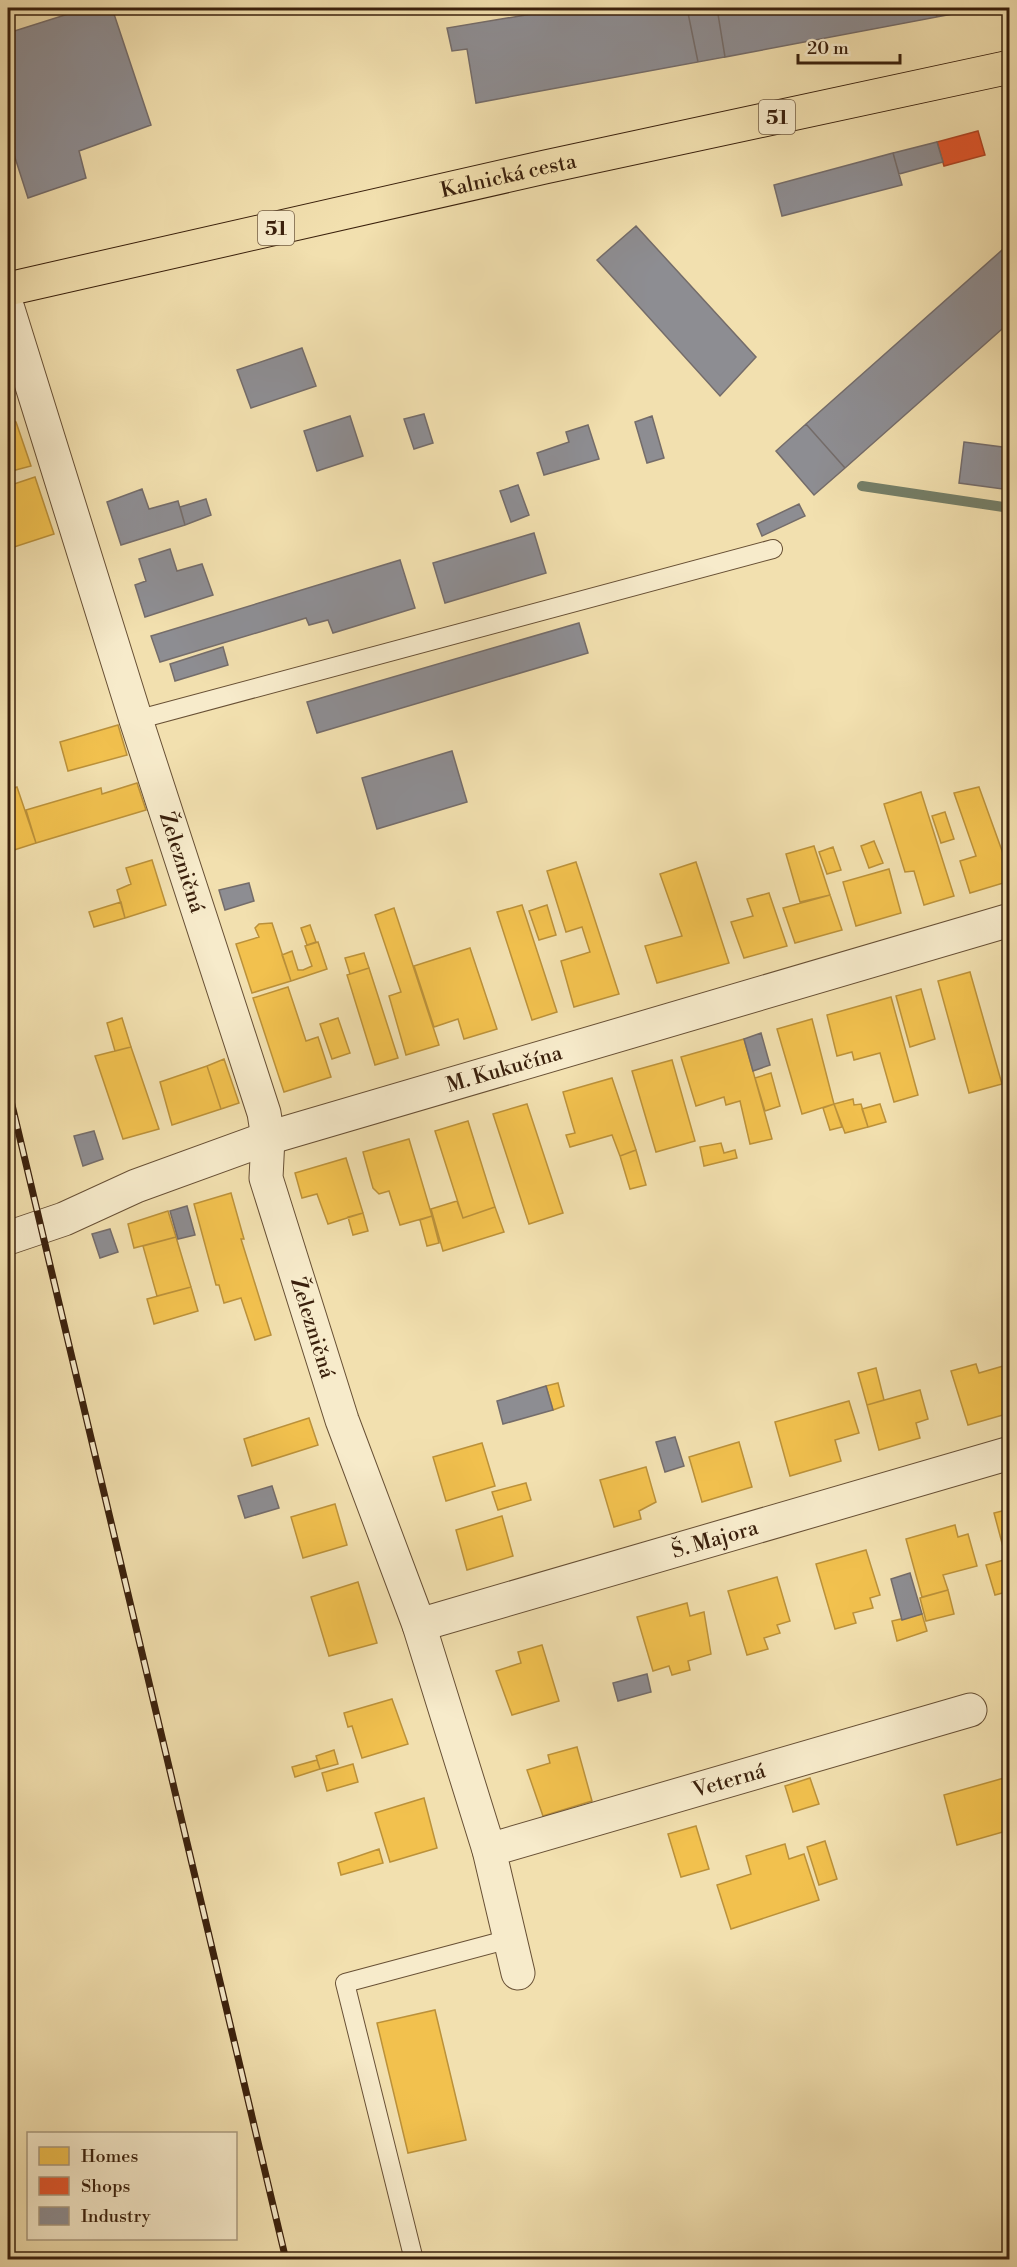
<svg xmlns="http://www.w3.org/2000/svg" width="1017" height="2267" font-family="'Libre Bodoni',serif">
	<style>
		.homes { fill: #f2c14e; stroke: #bb913a; stroke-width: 1.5 }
		.shops { fill: #e4572e; stroke: #b14624; stroke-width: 1.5 }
		.industry { fill: #8d8d92; stroke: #746c6a; stroke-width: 1.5 }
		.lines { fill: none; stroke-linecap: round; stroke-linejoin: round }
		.stream { stroke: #757f68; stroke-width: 10 }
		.lane-casing { stroke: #685035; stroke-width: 20 }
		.street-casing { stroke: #685035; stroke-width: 35 }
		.primary-casing { stroke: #3a200c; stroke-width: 35 }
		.lane { stroke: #f7ebcb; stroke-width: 18 }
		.street { stroke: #f7ebcb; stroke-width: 33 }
		.primary { stroke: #f2e0af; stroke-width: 33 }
		.rail-casing { stroke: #3a200c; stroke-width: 7 }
		.rail { stroke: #f7ebcb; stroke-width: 4.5; stroke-dasharray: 14; stroke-linecap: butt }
		.labels { text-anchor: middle; stroke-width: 6; stroke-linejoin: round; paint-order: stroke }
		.shield { fill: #f7ebcb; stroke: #735d45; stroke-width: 1.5 }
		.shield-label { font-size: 20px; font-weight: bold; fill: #3a200c }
		.street-label { font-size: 21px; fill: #3a200c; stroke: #f7ebcb }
	</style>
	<rect width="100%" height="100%" fill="#f2e0af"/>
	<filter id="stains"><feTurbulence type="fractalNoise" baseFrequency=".00333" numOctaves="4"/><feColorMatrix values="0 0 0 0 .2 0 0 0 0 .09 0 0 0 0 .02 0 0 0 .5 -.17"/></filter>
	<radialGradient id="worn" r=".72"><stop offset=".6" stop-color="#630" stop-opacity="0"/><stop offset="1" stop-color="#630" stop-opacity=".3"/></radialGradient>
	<path class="homes" d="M8 417 16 422 31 466 8 472Z
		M35 477 54 534 8 549V486Z
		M118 725 127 755 68 771 60 742Z
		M137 783 146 810 36 843 26 810 101 788 102 794Z
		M17 787 36 843 8 852V790Z
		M979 787 1010 873V881L970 893 960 861 976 856 954 793Z
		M921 792 954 896 924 905 914 871 905 872 884 804Z
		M945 812 954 839 941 843 932 816Z
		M874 841 883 863 869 868 861 846Z
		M814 846 830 895 800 902 786 854Z
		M833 847 841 870 827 874 819 852Z
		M152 860 166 905 125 918 117 890 131 884 126 868Z
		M576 862 619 994 574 1007 561 961 590 952 582 927 566 932 547 871Z
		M696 862 729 963 657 983 645 946 682 936 660 874Z
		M889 869 901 913 856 926 843 882Z
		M769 893 787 946 744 958 731 922 753 916 747 899Z
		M830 895 842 930 795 943 783 908Z
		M121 902 125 918 94 927 89 912Z
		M522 905 557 1012 532 1020 497 912Z
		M547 905 556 935 539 940 529 911Z
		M394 908 439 1045 406 1055 389 996 401 992 375 915Z
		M272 923 291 981 252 993 236 944 259 937 255 928 259 924Z
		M310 925 316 942 307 945 301 928Z
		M318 942 327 969 291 981 282 955 292 951 298 970H303L312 966 305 946Z
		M470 948 497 1029 464 1039 458 1019 434 1027 414 966Z
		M364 953 369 968 350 974 345 958Z
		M369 968 398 1058 375 1065 347 975Z
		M970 972 1002 1084 969 1093 938 981Z
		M288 987 306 1041 318 1037 331 1077 284 1092 253 998Z
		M921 989 935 1039 910 1047 896 996Z
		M891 997 918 1095 894 1102 880 1053 854 1060 852 1052 837 1056 827 1015Z
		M122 1018 131 1047 115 1051 107 1023Z
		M338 1018 350 1053 332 1059 320 1024Z
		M812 1019 834 1104 802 1114 777 1029Z
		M744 1039 772 1139 750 1144 740 1101 726 1105 724 1097 696 1106 681 1057Z
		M131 1047 159 1129 123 1139 95 1056Z
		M224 1059 239 1103 221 1109 207 1066Z
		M672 1060 695 1141 656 1152 632 1071Z
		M207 1066 221 1109 172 1125 160 1082Z
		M771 1073 780 1106 765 1111 755 1078Z
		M612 1078 636 1150 620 1156 612 1135 570 1147 566 1135 575 1133 563 1092Z
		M853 1099 854 1105 861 1104 868 1127 845 1133 834 1104Z
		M527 1104 563 1213 529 1224 493 1114Z
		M834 1104 842 1127 830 1130 823 1108Z
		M880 1104 886 1122 868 1127 862 1109Z
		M468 1121 495 1207 463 1218 435 1131Z
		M409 1139 432 1216 400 1225 389 1191 379 1194 373 1188 363 1152Z
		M721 1143 724 1153 735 1150 737 1158 704 1166 700 1147Z
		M636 1150 646 1185 630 1189 620 1156Z
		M346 1158 363 1213 328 1224 317 1194 302 1198 295 1173Z
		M231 1193 244 1239H241L271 1335 255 1340 241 1298 224 1303 219 1285H216L194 1204Z
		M457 1201 463 1218 495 1207 504 1232 443 1251 431 1209Z
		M168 1211 176 1237 134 1248 128 1224Z
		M363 1213 368 1231 353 1235 348 1217Z
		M432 1216 439 1243 427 1246 420 1220Z
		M176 1237 191 1287 157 1296 143 1246Z
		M191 1287 198 1311 154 1324 147 1299Z
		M976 1364 979 1373 1010 1364V1413L968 1425 951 1371Z
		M876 1368 884 1400 867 1405 858 1373Z
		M558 1383 564 1406 553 1410 546 1386Z
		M920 1390 928 1419 916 1423 920 1438 879 1450 867 1405Z
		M849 1401 859 1433 835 1440 841 1461 790 1476 775 1422Z
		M309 1418 318 1445 252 1466 244 1439Z
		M739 1442 752 1487 702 1502 689 1457Z
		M482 1443 495 1486 446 1501 433 1457Z
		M646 1467 656 1502 639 1511 641 1519 614 1527 600 1480Z
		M526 1483 531 1500 498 1510 492 1492Z
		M335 1504 347 1545 303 1558 291 1517Z
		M1010 1509V1557L1006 1558 994 1513Z
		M502 1516 513 1556 467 1570 456 1530Z
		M955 1525 958 1537 968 1534 977 1566 943 1575 948 1590 922 1597 906 1539Z
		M866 1550 880 1595 870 1598 873 1608 853 1613 856 1623 835 1629 816 1564Z
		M1004 1560 1010 1579V1591L995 1595 986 1565Z
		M777 1577 790 1621 777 1625 780 1633 764 1638 768 1649 747 1655 728 1591Z
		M358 1582 377 1643 329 1656 311 1597Z
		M948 1590 954 1614 926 1621 920 1598Z
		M687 1603 690 1616 704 1612 711 1654 688 1661 690 1670 672 1675 669 1666 653 1671 637 1617Z
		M922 1614 927 1631 897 1641 892 1621Z
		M542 1645 559 1701 512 1715 496 1671 521 1663 518 1652Z
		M392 1699 408 1744 362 1758 352 1726 348 1727 344 1713Z
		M577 1747 592 1801 543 1816 527 1770 550 1763 548 1755Z
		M334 1750 338 1764 320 1769 316 1756Z
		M317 1760 320 1769 295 1777 292 1767Z
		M353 1764 358 1782 327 1791 322 1773Z
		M810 1778 819 1804 793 1812 785 1786Z
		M1004 1778 1010 1800V1830L957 1845 944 1795Z
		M424 1798 437 1848 390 1862 375 1813Z
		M696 1826 709 1869 681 1877 668 1834Z
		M825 1841 837 1879 819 1885 807 1847Z
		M785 1844 789 1859 804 1854 819 1900 731 1929 717 1885 751 1874 746 1856Z
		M379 1849 383 1863 341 1875 338 1863Z
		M435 2010 466 2140 408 2153 377 2023Z"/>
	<path class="shops" d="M978 131 985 155 944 166 937 142Z"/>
	<path class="industry" d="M87 8H112L151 125 79 151 86 178 28 198 8 136V33Z
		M568 8H687L698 62 476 103 467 49 452 51 447 28Z
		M687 8H717L725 57 698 62Z
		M717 8H935L937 17 725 57Z
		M935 8H986L937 17Z
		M937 142 943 162 899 174 893 153Z
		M893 153 902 185 782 216 774 185Z
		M636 226 756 357 720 396 597 260Z
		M1010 243V322L845 468 806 424Z
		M302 348 316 386 251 408 237 370Z
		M424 414 433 443 414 449 404 419Z
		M350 416 363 456 317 471 304 431Z
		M652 416 664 458 647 463 635 422Z
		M806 424 845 468 814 495 776 451Z
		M588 425 599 459 544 475 537 453 569 442 566 432Z
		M964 442 1010 448V490L959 483Z
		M518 485 529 515 511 522 500 491Z
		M142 489 149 509 178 501 185 525 121 545 107 502Z
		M206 499 211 515 185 525 180 507Z
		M799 504 805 516 762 536 757 524Z
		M534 533 546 573 445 603 433 563Z
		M170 549 177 571 202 564 213 595 145 617 135 585 146 581 139 559Z
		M400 560 415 608 333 633 328 620 309 625 306 618 160 662 151 636Z
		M579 623 588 653 317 733 307 702Z
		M223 647 228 665 175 681 170 664Z
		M452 751 467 802 377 829 362 778Z
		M249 883 254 901 225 910 219 890Z
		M761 1033 770 1065 753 1071 744 1039Z
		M94 1131 103 1159 83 1166 74 1136Z
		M187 1206 195 1235 178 1239 170 1211Z
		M110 1229 118 1252 100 1258 92 1234Z
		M546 1386 553 1410 503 1424 497 1401Z
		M675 1437 684 1466 665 1472 656 1442Z
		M272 1486 279 1508 245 1518 238 1496Z
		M910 1573 922 1614 902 1620 891 1579Z
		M647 1674 651 1692 618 1701 613 1683Z"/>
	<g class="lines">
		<path class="stream" d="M862 486 1010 508"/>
		<g class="lane-casing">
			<path id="lane" d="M136 720 773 549
				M414 2260 345 1983 510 1939"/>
		</g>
		<g class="street-casing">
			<g id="street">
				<path id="s1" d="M8 309 136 720 264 1113 268 1138 266 1178 342 1420 419 1625 489 1850 518 1973"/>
				<path id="s2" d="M8 1238 64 1219 136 1186 268 1138 1010 920"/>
				<path id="s3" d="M419 1625 1010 1453"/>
				<path id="s4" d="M489 1850 970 1710"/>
			</g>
		</g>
		<g class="primary-casing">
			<g id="primary">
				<path id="s5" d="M8 289 545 167 1010 67"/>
			</g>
		</g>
		<use href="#lane" class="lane"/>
		<use href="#street" class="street"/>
		<use href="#primary" class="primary"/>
		<g class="rail-casing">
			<path id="rail" d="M8 1088 286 2260"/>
		</g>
		<use href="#rail" class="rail"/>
	</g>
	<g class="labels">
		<g class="shield">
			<rect x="759" y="100" width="36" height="34" rx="4.5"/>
			<rect x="258" y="211" width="36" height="34" rx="4.5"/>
		</g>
		<g class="shield-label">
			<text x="777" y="124">51</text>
			<text x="276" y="235">51</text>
		</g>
		<g class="street-label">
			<text dy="7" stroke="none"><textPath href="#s5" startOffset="513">Kalnická cesta</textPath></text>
			<text dy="7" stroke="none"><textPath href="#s1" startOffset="580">Železničná</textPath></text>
			<text dy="7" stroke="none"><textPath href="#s2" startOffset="525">M. Kukučína</textPath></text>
			<text dy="7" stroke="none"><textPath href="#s1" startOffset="1066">Železničná</textPath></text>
			<text dy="7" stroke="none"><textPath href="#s3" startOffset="308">Š. Majora</textPath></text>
			<text dy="7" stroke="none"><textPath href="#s4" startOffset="250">Veterná</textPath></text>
		</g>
	</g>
	<rect width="1017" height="2267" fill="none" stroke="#f2e0af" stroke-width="30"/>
	<rect x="9" y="9" width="999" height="2249" fill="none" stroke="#3a200c" stroke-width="3"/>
	<rect x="15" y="15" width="987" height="2237" fill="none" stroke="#3a200c" stroke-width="1.5"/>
	<rect x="27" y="2132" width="210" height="108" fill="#f7ebcb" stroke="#ab9a7f" stroke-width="1.5"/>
	<rect x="39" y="2147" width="30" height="18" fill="#f2c14e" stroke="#ab9a7f" stroke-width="1.5"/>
	<text x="81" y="2162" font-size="18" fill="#3a200c">Homes</text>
	<rect x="39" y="2177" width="30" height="18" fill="#e4572e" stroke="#ab9a7f" stroke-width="1.5"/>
	<text x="81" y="2192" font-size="18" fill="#3a200c">Shops</text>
	<rect x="39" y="2207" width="30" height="18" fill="#8d8d92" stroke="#ab9a7f" stroke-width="1.5"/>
	<text x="81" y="2222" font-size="18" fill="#3a200c">Industry</text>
	<path d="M798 54v9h102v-9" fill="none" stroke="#3a200c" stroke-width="3"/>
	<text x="807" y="54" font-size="18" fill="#3a200c" stroke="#f7ebcb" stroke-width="4.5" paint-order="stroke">20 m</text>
	<rect width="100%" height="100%" filter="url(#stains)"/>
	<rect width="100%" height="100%" fill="url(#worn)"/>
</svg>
